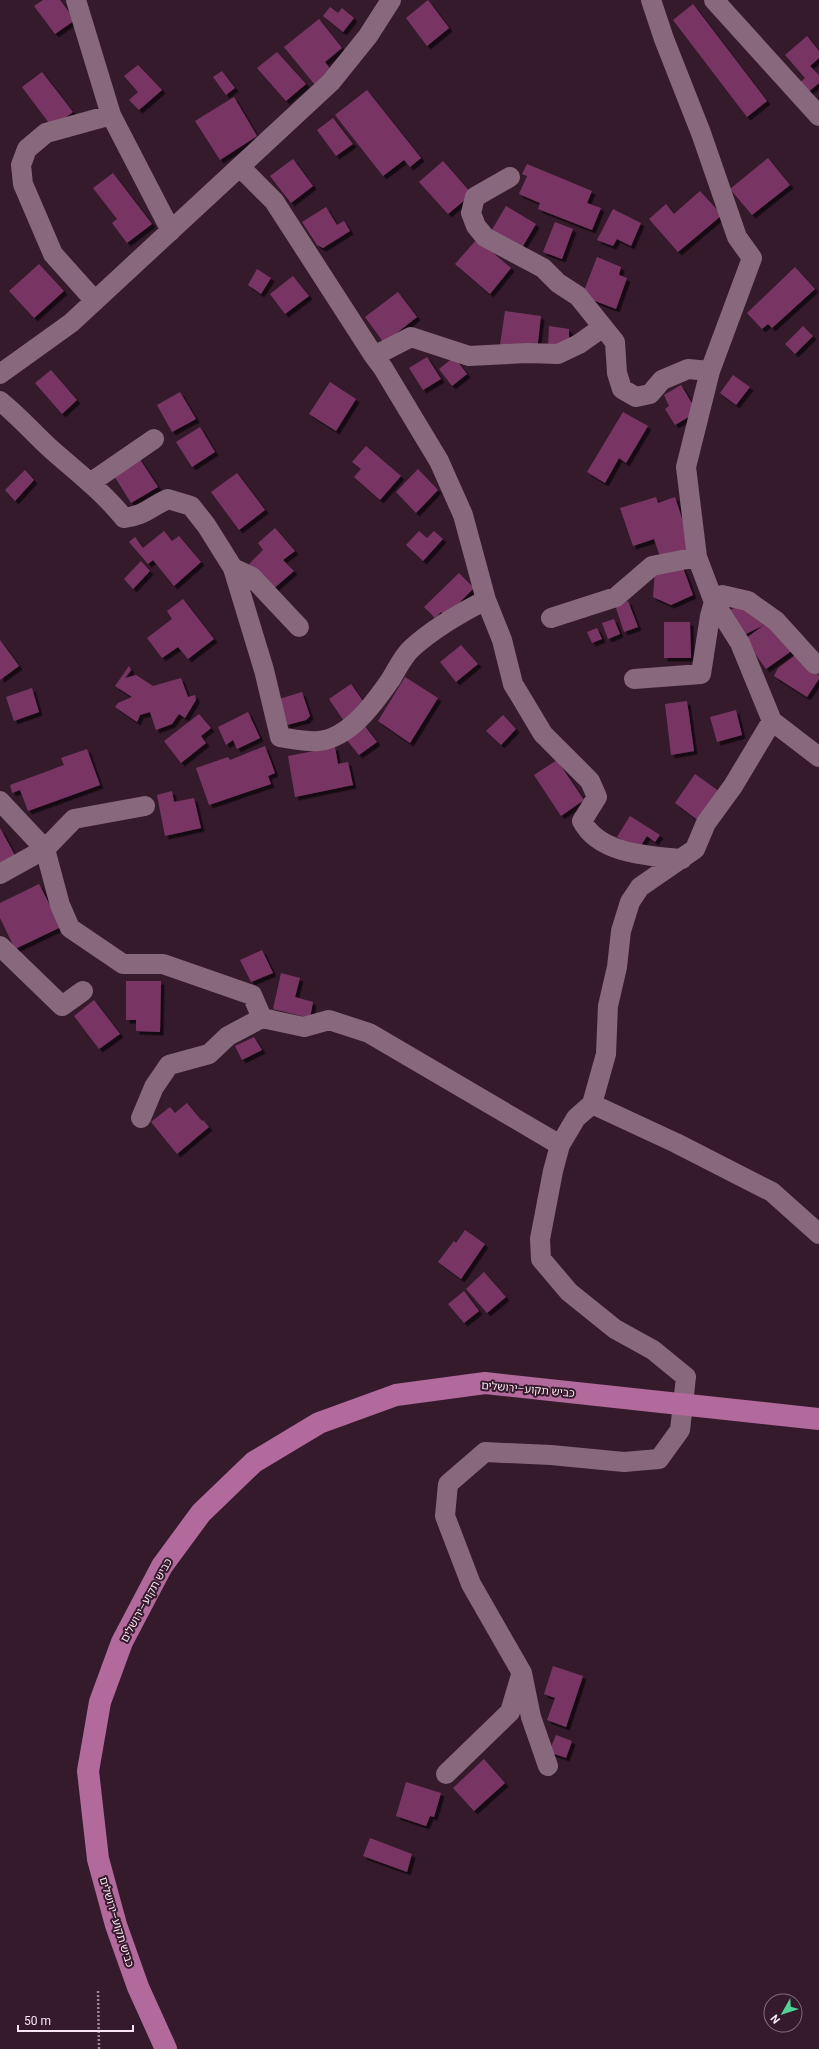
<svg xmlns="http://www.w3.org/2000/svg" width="819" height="2049" font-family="Roboto,'Noto Sans Hebrew',sans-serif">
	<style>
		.building { fill: #783664; filter: url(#shadow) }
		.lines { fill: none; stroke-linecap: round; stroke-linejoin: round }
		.path { stroke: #9d8695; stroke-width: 2.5; stroke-dasharray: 2 2; stroke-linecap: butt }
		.minor { stroke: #88687c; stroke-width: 20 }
		.major { stroke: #b2699b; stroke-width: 22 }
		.labels { text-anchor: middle; stroke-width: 4; stroke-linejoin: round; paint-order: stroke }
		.street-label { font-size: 11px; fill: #f9e6f2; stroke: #351a2c }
	</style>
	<defs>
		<filter id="shadow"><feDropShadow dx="3.5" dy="3.5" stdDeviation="0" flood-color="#0009"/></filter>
	</defs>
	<rect width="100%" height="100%" fill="#351a2c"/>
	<path class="building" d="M43 0H60L75 20 55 34 34 6Z
		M428 0 449 28 427 46 406 18Z
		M693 4 767 101 747 117 673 20Z
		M330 7 338 13 342 8 354 18 343 32 323 16Z
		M319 19 342 48 325 62 332 71 315 85 284 47Z
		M807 36 819 51V58L810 66 819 75V83L807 93 799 83 805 78 785 55Z
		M277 52 306 84 286 101 257 68Z
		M138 65 162 90 139 110 129 100 138 92 124 76Z
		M222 71 235 88 226 95 213 77Z
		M42 72 73 112 52 127 22 87Z
		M367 90 421 158 410 167 404 160 383 176 335 115Z
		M234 97 257 136 220 160 195 121Z
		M333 118 353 144 336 156 317 130Z
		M768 158 790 185 752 215 730 189Z
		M293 159 313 186 291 203 270 176Z
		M443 161 472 194 448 214 419 182Z
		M527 164 592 191 587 203 601 208 592 230 538 209 540 203 519 194 527 176 522 174Z
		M113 173 152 224 127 243 112 223 117 219 93 188Z
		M700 191 722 215 678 252 649 219 666 204 674 214Z
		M506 206 536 224 520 251 490 233Z
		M326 207 337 225 344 221 350 231 323 248 317 245 302 222Z
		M613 209 641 223 631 246 617 239 613 246 597 240Z
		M555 222 573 229 562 259 543 252Z
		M477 239 511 268 490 294 455 264Z
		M597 257 621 267 619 275 627 278 616 309 582 296Z
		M39 264 64 291 34 318 9 291Z
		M795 267 815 289 772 328 768 324 762 329 747 313Z
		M257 269 271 278 261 294 248 285Z
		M293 276 309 296 285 314 270 294Z
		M398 292 417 317 384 343 365 317Z
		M505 311 541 316 537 350 500 345Z
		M549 326 569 329V347L548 346Z
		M803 326 813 336 795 354 785 344Z
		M427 357 441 379 423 390 409 368Z
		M454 357 467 374 452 386 439 369Z
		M51 370 77 400 62 414 35 383Z
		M733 375 750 387 736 405 720 393Z
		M330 382 356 399 336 431 309 414Z
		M681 385 697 412 675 425 665 409 669 406 664 395Z
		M180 392 196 419 172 432 157 405Z
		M623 412 648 426 626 463 619 458 605 483 587 472Z
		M200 427 215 452 192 467 176 442Z
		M366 446 401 476 380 500 354 477 361 469 352 462Z
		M139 458 158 487 131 503 113 474Z
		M418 469 438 490 416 513 396 492Z
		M25 470 34 480 15 501 5 490Z
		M237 473 265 510 239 530 211 492Z
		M656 497 658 503 675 497 693 552 662 562 654 539 633 546 620 508Z
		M275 528 295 551 283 560 294 571 272 590 249 564 263 550 258 543Z
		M164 531 172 541 179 536 201 562 174 586 153 560 148 564 129 542 135 537 143 548Z
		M419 531 427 538 434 531 443 539 423 561 406 545Z
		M141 561 150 571 133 589 124 579Z
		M682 565 693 595 671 605 653 597 655 570Z
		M459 573 474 588 446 616 441 612 435 618 424 607Z
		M183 599 214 639 188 659 178 647 162 658 147 638 172 619 167 611Z
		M628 601 638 627 624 632 615 605Z
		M736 607 754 612 764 625 744 635 730 610Z
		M614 619 620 634 608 639 602 623Z
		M771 620 793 650 766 669 745 639Z
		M664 622H690L691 658H664Z
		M597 628 602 639 592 643 587 632Z
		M0 640 19 666 0 680Z
		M461 645 478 664 456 682 440 662Z
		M798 653 803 665 819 675V679L807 697 774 676 778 668Z
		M129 666 131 670 125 678 136 675 153 686 181 678 188 697 195 695 196 700 185 718 179 714 172 724 156 730 150 712 140 715 137 722 115 707 118 703 132 697 115 686Z
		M405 677 438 698 410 743 378 721Z
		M351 684 368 708 346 724 329 699Z
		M32 688 39 712 14 721 6 697Z
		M302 692 310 716 306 720 287 725 276 700Z
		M687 701 694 751 671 755 665 704Z
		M736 710 742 735 717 742 710 717Z
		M248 712 260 738 237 749 233 740 226 745 218 727Z
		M199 714 211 728 201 736 206 743 181 763 164 741Z
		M503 715 516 729 501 745 486 731Z
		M364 725 377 742 359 755 346 739Z
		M265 746 275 773 268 776 271 784 209 805 196 768 228 757 230 760Z
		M335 747 338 764 348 762 353 785 295 797 288 756Z
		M87 749 100 785 28 811 20 790 12 793 10 785 64 765 61 758Z
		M557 760 584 800 561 816 534 775Z
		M695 774 720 792 699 821 675 803Z
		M172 791 174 802 194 798 201 828 165 836 157 795Z
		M630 816 660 835 655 842 647 836 638 850 617 837Z
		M0 828 17 859 0 867Z
		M39 884 61 927 15 949 0 918V903Z
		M262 950 273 973 251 982 240 960Z
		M281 973 300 978 295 997 313 1002 310 1018 273 1009Z
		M126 981H161L160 1032 136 1031V1020H126Z
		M94 1000 120 1034 99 1049 74 1016Z
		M254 1037 262 1050 242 1060 235 1046Z
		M187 1103 202 1121 203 1120 209 1127 177 1154 151 1122 170 1107 175 1113Z
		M465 1230 485 1244 461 1279 438 1262 454 1241 456 1243Z
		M484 1272 506 1297 487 1313 466 1289Z
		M464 1291 479 1311 464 1323 448 1304Z
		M553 1666 583 1676 566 1727 547 1720 555 1698 544 1694Z
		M556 1735 572 1741 566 1758 549 1752Z
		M484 1759 505 1783 474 1811 453 1788Z
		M406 1782 441 1793 434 1817 430 1816 426 1826 396 1816Z
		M370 1838 412 1854 407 1872 363 1856Z"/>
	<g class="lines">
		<path class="path" d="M98 1991 99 2049"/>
		<path class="minor" d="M76 0 111 115 171 231
			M714 0 819 116
			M240 167 274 201 374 356 383 368 439 461 463 515 486 600 502 640 513 684 543 734 590 781 597 797 582 821C599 854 648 856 682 859
			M510 177 475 197 471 213 476 226 485 237 543 268 558 283 578 296 615 342 617 373 622 389 636 397 650 394 662 380 688 369 710 371
			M95 301 53 254 23 184 21 165 27 149 46 133 111 115
			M374 356 411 337 469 356 527 353 558 354 579 344 603 327
			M0 374 71 323 331 82 368 36 391 0
			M0 401C19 416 34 434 52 450 77 472 103 492 124 518 144 516 150 507 168 499L191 506 206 525 233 568 264 670 280 737C293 739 306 742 319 741 350 738 375 702 391 679 397 669 403 656 412 648 433 629 460 613 486 600
			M90 483 154 439
			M233 568 252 577 299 627
			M551 618 616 597 652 566 697 557
			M634 679 701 674 710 616 714 602 722 595 748 601 776 621 815 664
			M772 721 819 757
			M0 801 45 849 60 905 70 928 123 964H163L252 995 262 1018 304 1027 329 1020 369 1033 560 1145
			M0 874 45 849 74 819 145 806
			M0 946 62 1006 83 991
			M592 1104 676 1143 772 1192 819 1234
			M141 1118 154 1087 169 1065 209 1054 228 1036 262 1018
			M548 1766 531 1717 522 1673 471 1584 445 1516 448 1484 485 1452 551 1455 624 1462 659 1459 680 1430 686 1377 653 1350 615 1329 569 1292 541 1259 540 1239 553 1171 560 1145 576 1118 592 1104 606 1054 608 1006 617 967 621 931 630 902 640 887 695 849 706 823 733 786 772 721 740 643 714 602 697 557 686 467 710 371 752 258 737 237 701 133 664 39 651 0
			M446 1774 510 1712 521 1675"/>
		<path class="major" d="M166 2049 138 1987 116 1925 98 1859 88 1771 100 1702 122 1642 162 1566 201 1513 254 1462 319 1423 396 1395 485 1383 819 1419"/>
	</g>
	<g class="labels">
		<g class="street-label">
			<text transform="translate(528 1389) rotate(5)" y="4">כביש תקוע–ירושלים</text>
			<text transform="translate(146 1600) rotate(-61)" y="4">כביש תקוע–ירושלים</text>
			<text transform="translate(117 1922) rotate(73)" y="4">כביש תקוע–ירושלים</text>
		</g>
	</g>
	<g transform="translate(783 2013) rotate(231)"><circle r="19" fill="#351a2c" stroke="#836c7b"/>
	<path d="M0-3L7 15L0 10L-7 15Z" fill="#50d398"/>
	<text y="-6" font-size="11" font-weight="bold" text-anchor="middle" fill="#f9e6f2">N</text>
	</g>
	<path d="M18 2025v6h115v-6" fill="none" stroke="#f9e6f2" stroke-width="2"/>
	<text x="24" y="2025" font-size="12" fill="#f9e6f2" stroke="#351a2c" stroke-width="3" paint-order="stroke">50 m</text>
</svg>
